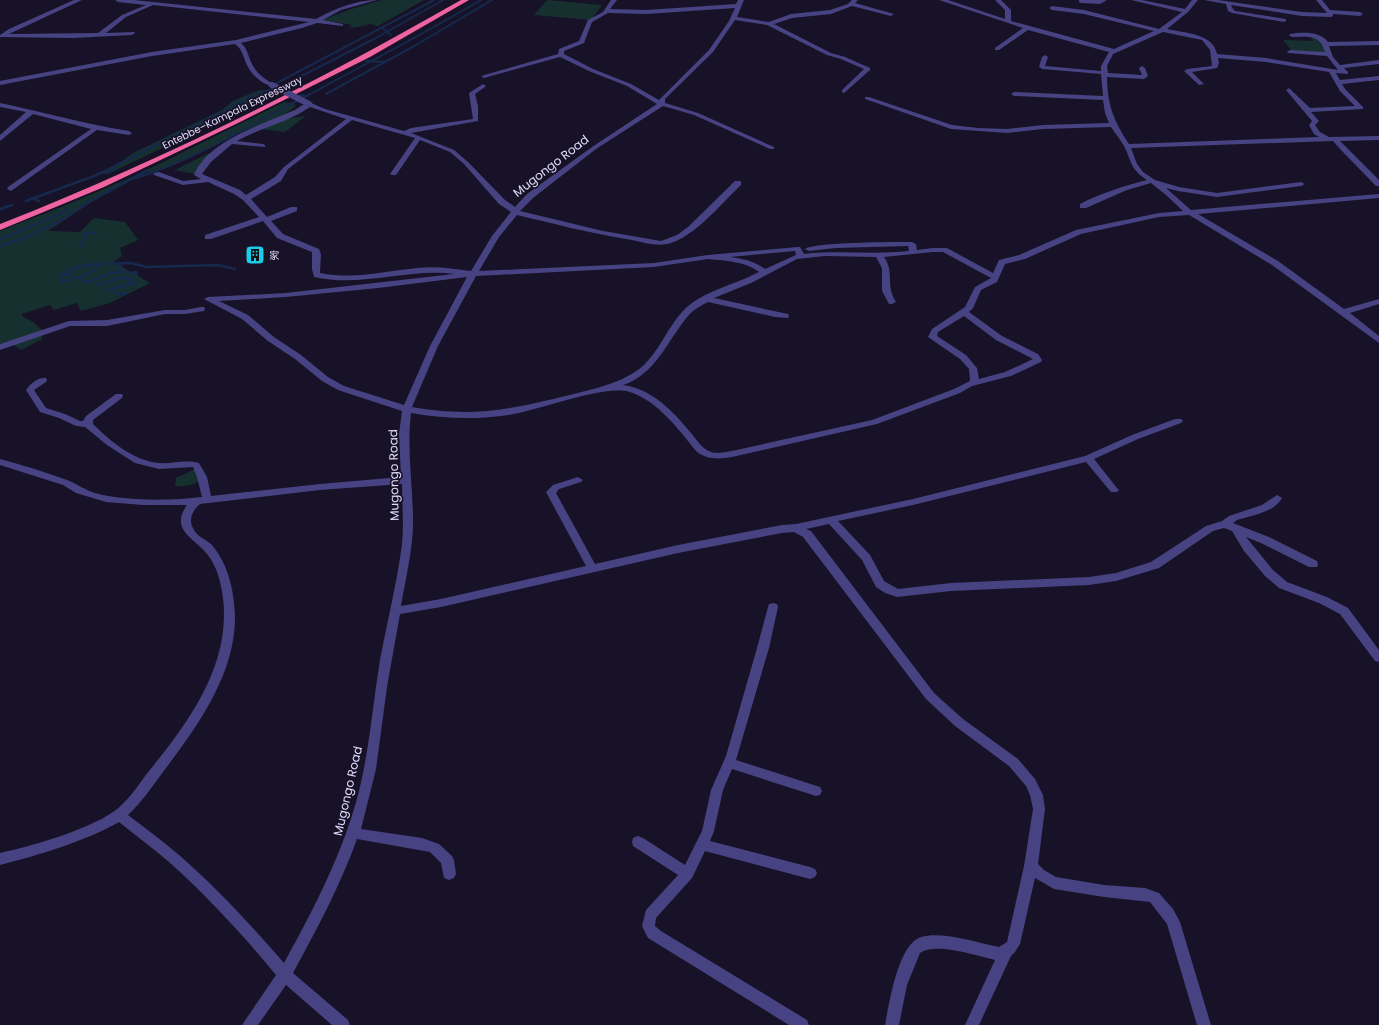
<svg xmlns="http://www.w3.org/2000/svg" width="1379" height="1025" font-family="Poppins,'Noto Sans SC',sans-serif">
	<style>
		.green { fill: #163030 }
		.lines { fill: none; stroke-linecap: round; stroke-linejoin: round }
		.stream-far1 { stroke: #16294c; stroke-width: 2 }
		.stream { stroke: #16294c; stroke-width: 2.5 }
		.minor { fill: #474281; fill-rule: evenodd }
		.highway { fill: #ef63a0; fill-rule: evenodd }
		.minor-bridge { stroke: #474281; stroke-width: 6 }
		.labels { text-anchor: middle; stroke-width: 3.5; stroke-linejoin: round; paint-order: stroke }
		.far-street-label { font-size: 10px; fill: #e1dcfc; stroke: #171227 }
		.far-poi-label { font-size: 10px; fill: #e1dcfc; stroke: #171227; text-anchor: start }
		.street-label { font-size: 12px; fill: #e1dcfc; stroke: #171227 }
	</style>
	<rect width="100%" height="100%" fill="#171227"/>
	<path class="green" d="M382 0H424L378 26 369 24 364 26 349 28 352 25 323 20 348 10Z
		M547 0 602 5 591 20 534 15Z
		M1310 36 1319 38 1327 53 1292 51 1283 40 1313 41Z
		M259 90H266L274 95 118 169 110 172 108 171 133 153 222 110 233 101Z
		M284 102 293 103 296 106 282 116 239 133 166 168 139 174 132 180 90 203 48 231 80 232 94 218 125 222 138 240 120 248 122 256 114 262 150 283 110 303 81 311 77 303 54 310 50 305 22 314V316L33 322 42 330V339L21 350 8 341 0 344V231L64 206 139 174Z
		M306 116 285 132 260 129 283 119Z
		M209 153 212 154 195 174 175 170Z
		M197 468 207 477C196 484 188 487 175 486L176 478Z"/>
	<g class="lines">
		<path class="stream-far1" d="M382 28 391 35
			M366 61 384 62
			M277 83 434 0
			M326 94 416 45 492 0
			M300 95 308 96
			M227 131 234 134
			M101 173 258 93 280 87 376 38 443 0
			M105 173 115 170
			M142 173 147 170
			M151 173C201 155 248 127 295 102 357 69 420 36 481 0"/>
		<path class="stream" d="M103 173 109 172
			M96 175 103 172
			M135 178 154 172
			M31 198 39 201
			M26 201 97 175
			M0 209 12 205
			M0 239 58 215 68 209
			M0 246 29 236 56 223 89 202 144 172
			M80 246 86 237 84 236 86 233H95
			M97 264 98 266C88 277 75 278 61 282L60 280C63 267 86 265 97 264Z
			M97 264 131 263 147 267 218 265 235 269
			M121 264 122 271 129 273 136 272 137 275 131 279 136 285
			M63 275 73 274
			M81 278 83 282H86L119 271 122 278 131 279
			M98 285 122 277
			M115 288 116 293 121 295 126 293
			M107 290 130 284 127 278"/>
		<path class="minor" d="M74 0H82L9 34 98 33 122 15 146 5 118 2 115 0H134L316 19C335 9 355 0 377 0L341 10 323 20 343 24V26L317 23 302 28 241 43C247 48 248 55 251 62 256 73 264 79 274 84V86L272 87C261 83 251 75 246 63 243 56 242 49 235 44L152 56 0 85V81L152 52 236 40 309 22 153 5 126 17 106 33 134 32 135 33 132 35 73 38 0 37V35L9 29Z
			M611 0H617L610 9 646 10 736 4 738 0H744L737 17 769 22 791 14 830 10 848 4 852 0H858L855 3 894 14 891 16 852 6 831 14 792 18 774 24 831 53 845 57 870 68V70L844 93 842 92V90L864 69 841 59 827 55 767 25 735 20 713 52 665 99V103L698 113 774 147V149H770L694 115 663 106 596 149 533 198 520 211 603 231 661 241 677 235 688 227 735 181H741V185C722 203 696 235 671 243 659 247 645 243 632 240 593 234 555 224 517 215L499 237 479 271 654 263 708 255 797 247H800L804 254C839 250 874 255 909 251L908 246 836 248 809 251 805 249C814 242 895 242 912 242L916 244 917 250 933 248H947L993 273 999 260 1019 255 1076 230 1159 213 1183 211 1166 195 1151 183 1127 190 1086 208H1080V204C1101 193 1124 186 1147 180 1130 169 1132 162 1124 146 1120 139 1115 133 1111 127L1043 129 1007 133 951 129 865 99V97H869L952 125 978 128 1007 129 1043 125 1109 123 1105 113 1103 100 1014 96 1011 94 1014 92 1103 96 1101 74 1042 69 1039 67 1042 57 1045 55 1048 57 1045 66 1101 71V66L1109 52 1028 30 999 50H995V48L1023 28 939 0H948L1005 19V10L995 0H1001L1011 10V21L1114 49 1154 31 1084 14 1052 10 1049 8 1052 6 1084 10 1159 29 1182 12 1131 0H1142L1185 9 1192 0H1198L1188 12 1167 29C1184 33 1213 33 1217 54L1266 58 1338 70 1327 56 1288 53 1287 52 1290 50 1325 52C1320 34 1308 37 1292 37L1289 35 1290 34C1302 32 1320 31 1328 42L1379 41V45L1329 46 1333 57 1340 65 1379 60V64L1344 68 1348 72V74L1336 73 1340 80 1379 76V80L1342 84 1345 89 1363 107V109L1311 112 1319 121 1315 125 1320 132 1329 137 1379 136V140L1340 141 1379 180V186H1376L1341 150 1333 141 1131 148 1137 164 1143 172 1155 180 1179 187 1217 193 1301 182 1305 184 1301 186 1217 197 1178 191 1166 188 1191 210 1379 194V198L1198 214 1278 261 1344 309 1379 299V304L1350 313 1379 336V343L1272 265 1189 215 1159 217 1081 234 1025 259 1005 264 997 282 981 290 973 308 969 312 1002 336 1038 354 1042 360 1041 362 1011 376 972 386 960 393 877 424 732 457C719 459 708 460 697 452 678 429 659 402 630 392 607 384 541 409 514 414 479 420 446 419 411 413 407 447 412 481 413 515 414 546 406 576 401 606L441 599 586 566 546 492 553 485 578 477 583 480 581 482 559 489 556 493 595 564 678 545 782 525 796 524 913 499 1085 456 1132 435 1175 419H1181L1183 421 1181 423 1138 439 1094 459 1117 488 1119 490 1117 492H1111L1086 462 913 505 838 521 870 555 884 581 898 589 951 583 1089 577 1116 573 1151 562 1206 526 1222 521 1229 516 1262 505 1277 495 1282 498C1275 512 1251 516 1237 520L1233 523 1269 537 1317 561 1318 564 1317 567H1309L1261 543 1246 537 1273 570 1287 582 1327 597 1348 608 1379 650V662L1375 661 1340 614 1319 603 1279 588 1265 576 1244 551 1232 531 1224 528 1213 531 1159 568 1116 581 1089 585 951 591 897 597 885 593 876 587 862 560 829 524 806 529 811 531 934 693 963 719 1018 759 1035 779 1043 795 1045 809 1038 864 1044 870 1056 877 1104 885 1145 888 1159 893 1173 909 1180 922 1211 1025H1197L1167 924 1150 902 1104 897 1054 889 1035 878 1020 944 1015 952 1011 956 979 1025H965L995 960C977 956 935 942 920 953L907 985 899 1025H885C889 1004 898 944 921 937 942 931 977 943 999 947L1007 942 1024 866 1033 809 1030 795 1026 786 1009 766 955 726 926 699 803 537 794 532 782 533 678 553 441 607 400 614 387 687 376 769 361 829 422 838 439 844 452 856 454 860 456 874 454 878 449 880 444 878 441 863 430 852 357 839C340 886 317 929 293 973L348 1020 350 1025H332L286 985 258 1025H242L276 975C243 935 208 897 169 862 153 848 135 835 119 822 86 841 36 856 0 865V853C32 846 87 830 113 812 128 802 138 785 149 771 189 722 231 665 223 598 221 584 218 570 210 558 198 539 168 532 187 505H143L106 502 76 493 63 485 0 465V459C23 465 45 472 67 480 77 484 85 490 95 493 124 501 171 501 202 497L197 477 193 467 159 469 135 463 107 445 85 427 76 426 59 418 40 412 26 390C30 384 38 377 46 378L47 380 46 382 34 390 46 408 65 414 80 421H83L86 416 116 394H122L123 396 122 398 93 420V424C110 441 134 461 159 463 173 464 185 459 199 463L207 477 211 496 320 484 401 477 399 434 402 411 338 390 322 381 295 359 268 341 242 319 204 299 208 297 286 293 454 274C407 268 361 288 314 277L312 269V252L277 238 263 221 211 239H205V235L259 217 243 200 234 194 208 182 183 185 154 175V173L159 172 183 181 201 179 194 175C207 142 260 125 290 112 297 110 302 104 309 102L325 109 404 131 411 128 473 119 469 93 483 84 486 86 485 87 475 94 478 106V121L411 133 454 150 468 162 505 200 515 207 527 194 592 147 657 104 627 86 589 71 560 57 484 78 481 76 558 54 559 49 579 41 588 20 603 12ZM735 8 729 21 709 50 659 100 631 84 593 69 564 54V51L584 43 592 22 608 13 646 14ZM1163 32 1202 40 1210 50 1212 66 1187 69 1184 71 1199 85 1204 84 1192 72 1217 68 1219 63 1218 58 1266 62 1329 72 1340 91 1355 106 1310 108 1289 88 1286 90 1312 121 1309 125 1314 134 1319 137 1129 144C1114 122 1107 104 1107 77L1144 79 1148 76 1145 68 1142 66 1139 68 1142 75 1108 73 1107 66 1113 54ZM310 107 346 119 284 167 275 177 246 195 240 190 202 174 211 162 232 144 265 147V145L263 144 237 141C260 128 289 122 310 107ZM352 120 415 138 390 174 392 175H396L420 140 450 152 464 164 499 204 511 212 492 236 471 271C453 269 436 266 418 268 385 271 354 280 320 273L321 254 319 249 283 234 271 221 297 211V207H291L267 217 251 199 281 181 288 169ZM795 251 796 255 765 269C754 261 744 259 730 257ZM933 252H943L991 278 975 287 965 307 932 329 928 337 960 359 969 369 970 381 954 389 872 420 732 451C725 452 717 454 711 452 702 449 697 440 691 433 673 411 652 389 623 385 656 374 667 341 688 316 693 310 700 306 708 302L775 317 788 318 789 316 788 314 714 298 751 283 797 259 825 256 876 257 882 268V291L889 304H892L896 302C885 285 895 272 884 257ZM708 259C726 261 744 261 759 272 735 285 701 291 682 312 666 330 657 356 638 370 618 384 593 389 570 395 511 409 474 418 412 407L438 346 476 276 654 267ZM467 277 430 346 404 405 344 386 328 377 301 355 274 337 248 315 219 301 286 297 378 288ZM964 316 996 340 1033 359 1005 372 979 379 977 368 966 355 937 336 938 332ZM402 484C402 504 404 524 402 544 397 583 387 622 380 660 374 696 371 732 364 768 351 838 318 901 284 963 251 925 217 888 179 855 163 841 145 828 128 815 141 803 152 787 163 772 197 727 236 674 235 615 234 590 228 563 211 544 205 539 196 536 193 528 188 519 193 510 200 504L320 490Z
			M1079 0H1107L1100 4 1081 3 1079 2Z
			M1204 0H1218L1302 12 1327 13 1316 0H1322L1330 10 1360 12 1363 14 1360 16 1333 14V16L1331 17 1302 16 1231 5 1233 9 1235 11 1286 19V21L1284 22 1232 13 1228 11 1226 4Z
			M0 103C43 112 85 124 129 131L132 133 129 135 97 130 11 191 7 189 8 187 91 129 33 114 0 141V135L26 112 0 107Z
			M201 307H204L205 309 204 311 185 314H165L107 326H70L0 350V344L69 321 107 320 165 310H185Z
			M773 603 777 604 778 607 769 648 736 760 820 787 822 791 820 795 816 796 732 769 723 790 714 831 710 841 810 867 815 869 817 873 815 877 810 879 705 851 692 878 656 918 655 926 661 931 807 1020 809 1025H789L648 938 642 926 646 910 678 875 633 846 632 842 633 838 638 836 643 838 685 865 702 831 711 790 726 756 757 648 768 607 769 604Z"/>
		<path class="highway" d="M461 0H469L370 57 236 124 104 187 0 230V224C158 162 314 84 461 0Z"/>
		<path class="minor-bridge" d="M272 85 309 104"/>
	</g>
	<defs>
		<g id="building-square" transform="scale(1)"><rect x="-9" y="-9" width="18" height="18" rx="4" fill="#1bcbe8" stroke="#171227"/><path d="M-4-6H4V6H1V3H-1V6H-4ZM-2.5-4.3h1.7v1.8h-1.7ZM.8-4.3h1.7v1.8H.8ZM-2.5-1h1.7V.8h-1.7ZM.8-1h1.7V.8H.8Z" fill="#111"/></g>
	</defs>
	<g fill-rule="evenodd">
		<use href="#building-square" x="255" y="255"/>
	</g>
	<g class="labels">
		<g class="far-street-label">
			<text transform="translate(232 112) rotate(-26)" y="4">Entebbe–Kampala Expressway</text>
		</g>
		<g class="far-poi-label">
			<text x="269" y="259">家</text>
		</g>
		<g class="street-label">
			<text transform="translate(551 166) rotate(-38)" y="4">Mugongo Road</text>
			<text transform="translate(394 475) rotate(-91)" y="4">Mugongo Road</text>
			<text transform="translate(348 791) rotate(-77)" y="4">Mugongo Road</text>
		</g>
	</g>
</svg>
